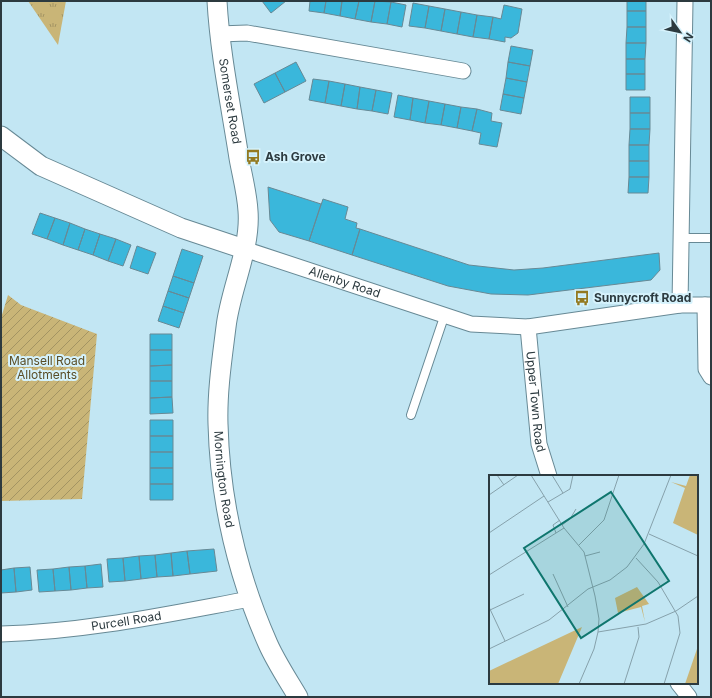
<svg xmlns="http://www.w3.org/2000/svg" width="712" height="698" font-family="Inter,sans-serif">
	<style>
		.park { fill: url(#park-tufts) }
		.garden { fill: url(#garden-furrows) }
		.building { fill: #3ab7db; stroke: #678995 }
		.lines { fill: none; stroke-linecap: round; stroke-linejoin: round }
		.service-casing { stroke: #678995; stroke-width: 10 }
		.minor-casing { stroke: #678995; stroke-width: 17 }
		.tertiary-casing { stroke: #678995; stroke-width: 21 }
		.service { stroke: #fff; stroke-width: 8 }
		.minor { stroke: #fff; stroke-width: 15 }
		.tertiary { stroke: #fff; stroke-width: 19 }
		.labels { text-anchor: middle; stroke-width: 4; stroke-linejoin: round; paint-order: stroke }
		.street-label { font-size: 12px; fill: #2c3a3f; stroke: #d5f2fc }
		.poi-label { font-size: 12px; font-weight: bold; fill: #2c3a3f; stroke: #d5f2fc; text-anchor: start }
		.park-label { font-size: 12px; fill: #5a4d26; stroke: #d5f2fc }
		.inset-road { fill: none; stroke: #86a1ab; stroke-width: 1 }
		.view { fill: #0f766e; fill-opacity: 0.15; stroke: #0f766e; stroke-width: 2 }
		.inset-edge { fill: none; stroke: #2c3a3f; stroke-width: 2 }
	</style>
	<defs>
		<pattern id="park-tufts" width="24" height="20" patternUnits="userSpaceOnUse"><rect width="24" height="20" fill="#c9b577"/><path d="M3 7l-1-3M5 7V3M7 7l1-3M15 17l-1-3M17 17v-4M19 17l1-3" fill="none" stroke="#a39463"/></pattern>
		<pattern id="garden-furrows" width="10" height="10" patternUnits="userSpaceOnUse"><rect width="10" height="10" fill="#c9b577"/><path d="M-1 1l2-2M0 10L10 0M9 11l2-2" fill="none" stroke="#a39463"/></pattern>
	</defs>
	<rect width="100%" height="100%" fill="#c2e6f3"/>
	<path class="park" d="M28 1H66L58 45Z"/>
	<path class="garden" d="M8 295 21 305 97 334 82 499 1 501V318Z"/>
	<path class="building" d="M262 1H286L271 13Z
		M310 1H326L324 13 309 11Z
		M326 1H342L340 16 324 13Z
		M342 1H359L355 19 340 16Z
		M359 1H375L371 22 355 19Z
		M375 1 391 2 387 24 371 22Z
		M627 1H646V11H627Z
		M391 2 406 5 402 27 387 24Z
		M413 3 429 6 425 28 409 26Z
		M504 5 522 9 518 33 511 38 505 37V42L489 39 493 17 501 19Z
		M429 6 445 9 441 31 425 28Z
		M445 9 461 12 457 34 441 31Z
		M627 11H646V27H627Z
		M461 12 477 15 473 37 457 34Z
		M477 15 493 17 489 39 473 37Z
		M627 27H646V43H626Z
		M626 43H646L645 59H626Z
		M511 46 533 50 530 66 508 62Z
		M626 59H645V74H626Z
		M296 62 306 81 285 92 275 73Z
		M508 62 530 66 527 82 506 78Z
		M275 73 285 92 264 103 254 84Z
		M626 74H645V90H626Z
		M506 78 527 82 524 98 503 94Z
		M313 79 329 81 325 103 309 100Z
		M329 81 345 84 341 106 325 103Z
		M345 84 360 87 357 109 341 106Z
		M360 87 376 90 372 111 357 109Z
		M376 90 392 93 388 114 372 111Z
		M503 94 524 98 521 114 500 110Z
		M398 95 413 98 410 120 394 117Z
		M630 97H650V113H630Z
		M413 98 429 101 425 123 410 120Z
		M429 101 445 104 441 125 425 123Z
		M445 104 461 107 457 128 441 125Z
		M461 107 477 109 472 131 457 128Z
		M477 109 492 113 491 121 502 123 497 147 479 144 481 133 472 131Z
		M630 113H650V129H630Z
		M630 129H650L649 145H629Z
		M629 145H649V161H629Z
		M629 161H649V177H629Z
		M629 177H649L648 193H628Z
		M268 187 321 204 309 241 279 232 270 220Z
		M323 199 348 207 345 219 357 223 356 228 360 229 352 255 309 241Z
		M40 213 55 218 47 239 32 234Z
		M55 218 70 223 63 245 47 239Z
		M70 223 85 229 78 250 63 245Z
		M85 229 100 234 93 255 78 250Z
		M360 229 469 265 514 270 543 268 659 253 660 270 651 280 528 295 491 294 448 286 352 255Z
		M100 234 116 239 108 261 93 255Z
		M116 239 131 245 123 266 108 261Z
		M137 246 156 253 148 274 130 268Z
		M182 249 203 256 194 283 173 276Z
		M173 276 194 283 189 298 168 291Z
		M168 291 189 298 184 313 163 306Z
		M163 306 184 313 179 328 158 321Z
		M150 334H172V350H150Z
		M150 350H172V365L150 366Z
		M172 365V381H150V366Z
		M150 381H172V397L150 398Z
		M172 397 173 413 150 414V398Z
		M150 420H173V436H150Z
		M150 436H173V452H150Z
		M150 452H173V468H150Z
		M150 468H173V484H150Z
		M150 484H173V500H150Z
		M214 549 217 571 190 574 187 551Z
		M187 551 190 574 173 576 171 553Z
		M171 553 173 576 157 577 155 555Z
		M155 555 157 577 141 579 139 556Z
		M139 556 141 579 125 581 123 558Z
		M123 558 125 581 109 582 107 559Z
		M101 564 103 587 87 588 85 566Z
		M85 566 87 588 71 590 69 567Z
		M30 567 32 590 16 592 14 568Z
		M69 567 71 590 55 591 53 569Z
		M14 568 16 592 1 593V570Z
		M53 569 55 591 39 592 37 570Z"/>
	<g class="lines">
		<g class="service-casing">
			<path id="service" d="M681 238H711
				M411 415 444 317"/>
		</g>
		<g class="minor-casing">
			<g id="minor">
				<path d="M219 34 247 33 463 71"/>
				<path id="s1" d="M244 249 471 324 528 327 680 305H711"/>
				<path d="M680 305 685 1"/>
				<path d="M705 305 706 369 711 377"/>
				<path id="s2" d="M528 327 539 444 549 476"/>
				<path id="s3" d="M1 634C85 632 168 614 250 599"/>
				<path d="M678 683 689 697"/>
			</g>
		</g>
		<g class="tertiary-casing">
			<g id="tertiary">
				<path id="s4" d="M217 1C220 54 231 106 239 158 242 175 247 193 248 211 251 249 230 290 226 327 222 359 217 392 218 424 220 500 237 574 268 644 276 662 288 680 298 697"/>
				<path d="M1 136 41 166 181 228 244 249"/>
			</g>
		</g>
		<use href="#service" class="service"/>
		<use href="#minor" class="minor"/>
		<use href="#tertiary" class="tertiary"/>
	</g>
	<defs>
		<g id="bus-bare" transform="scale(1.2)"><path d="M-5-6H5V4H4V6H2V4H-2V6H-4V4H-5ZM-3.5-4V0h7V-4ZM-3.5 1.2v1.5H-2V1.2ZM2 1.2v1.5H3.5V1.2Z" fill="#937920" stroke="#d5f2fc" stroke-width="2.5" paint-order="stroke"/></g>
	</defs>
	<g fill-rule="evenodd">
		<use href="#bus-bare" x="253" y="157"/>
		<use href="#bus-bare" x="582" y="298"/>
	</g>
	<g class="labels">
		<g class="street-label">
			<text dy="4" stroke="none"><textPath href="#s4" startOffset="101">Somerset Road</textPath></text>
			<text dy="4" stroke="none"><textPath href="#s1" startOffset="106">Allenby Road</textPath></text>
			<text dy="4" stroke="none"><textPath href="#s2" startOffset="75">Upper Town Road</textPath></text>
			<text dy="4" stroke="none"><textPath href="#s4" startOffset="484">Mornington Road</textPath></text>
			<text dy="4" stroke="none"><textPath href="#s3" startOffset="126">Purcell Road</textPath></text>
		</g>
		<g class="poi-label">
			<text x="265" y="161">Ash Grove</text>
			<text x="594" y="302">Sunnycroft Road</text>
		</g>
		<g class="park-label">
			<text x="47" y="365">Mansell Road<tspan x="47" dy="14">Allotments</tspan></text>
		</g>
	</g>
	<g transform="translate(489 475)">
		<rect width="209" height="209" fill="#c2e6f3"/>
		<path d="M209 171V209H196Z" fill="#c9b577"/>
		<path d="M201 0H209V60L184 48 196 13 182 7 197 11ZM93 152 69 209H0V196Z" fill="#c9b577"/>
		<path d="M148 112 160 129 153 131 156 147 152 132 129 138 126 123Z" fill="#c9b577"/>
		<path class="inset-road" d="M8 0 15 10M42 0 75 53 95 77 106 121 110 144 109 157 105 174 90 209M63 0 74 18M0 20 29 0M59 27 81 14 84 0M73 50 81 44 87 34M0 58 55 21M67 58 64 50 71 45M160 59 209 81M90 70 115 45 130 0M96 81 111 77M147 83 169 107 189 141 191 158 175 209M64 99 79 132M0 100 75 53M0 132 16 166M1 135 35 119M109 157 157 149 187 136 209 121M0 174 60 145 99 114 121 105 138 92 155 69 182 0M135 209 150 162 149 152"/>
		<path class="view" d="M122 17 180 106 92 163 35 73Z"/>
		<rect width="209" height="209" class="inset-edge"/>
	</g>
	<rect width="712" height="698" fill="none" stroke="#2c3a3f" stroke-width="4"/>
	<g transform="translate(680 32) rotate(123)" stroke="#d5f2fc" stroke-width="3" paint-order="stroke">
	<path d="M0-3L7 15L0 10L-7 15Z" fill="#2c3a3f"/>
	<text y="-6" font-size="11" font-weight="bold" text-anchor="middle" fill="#2c3a3f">N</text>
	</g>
</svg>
